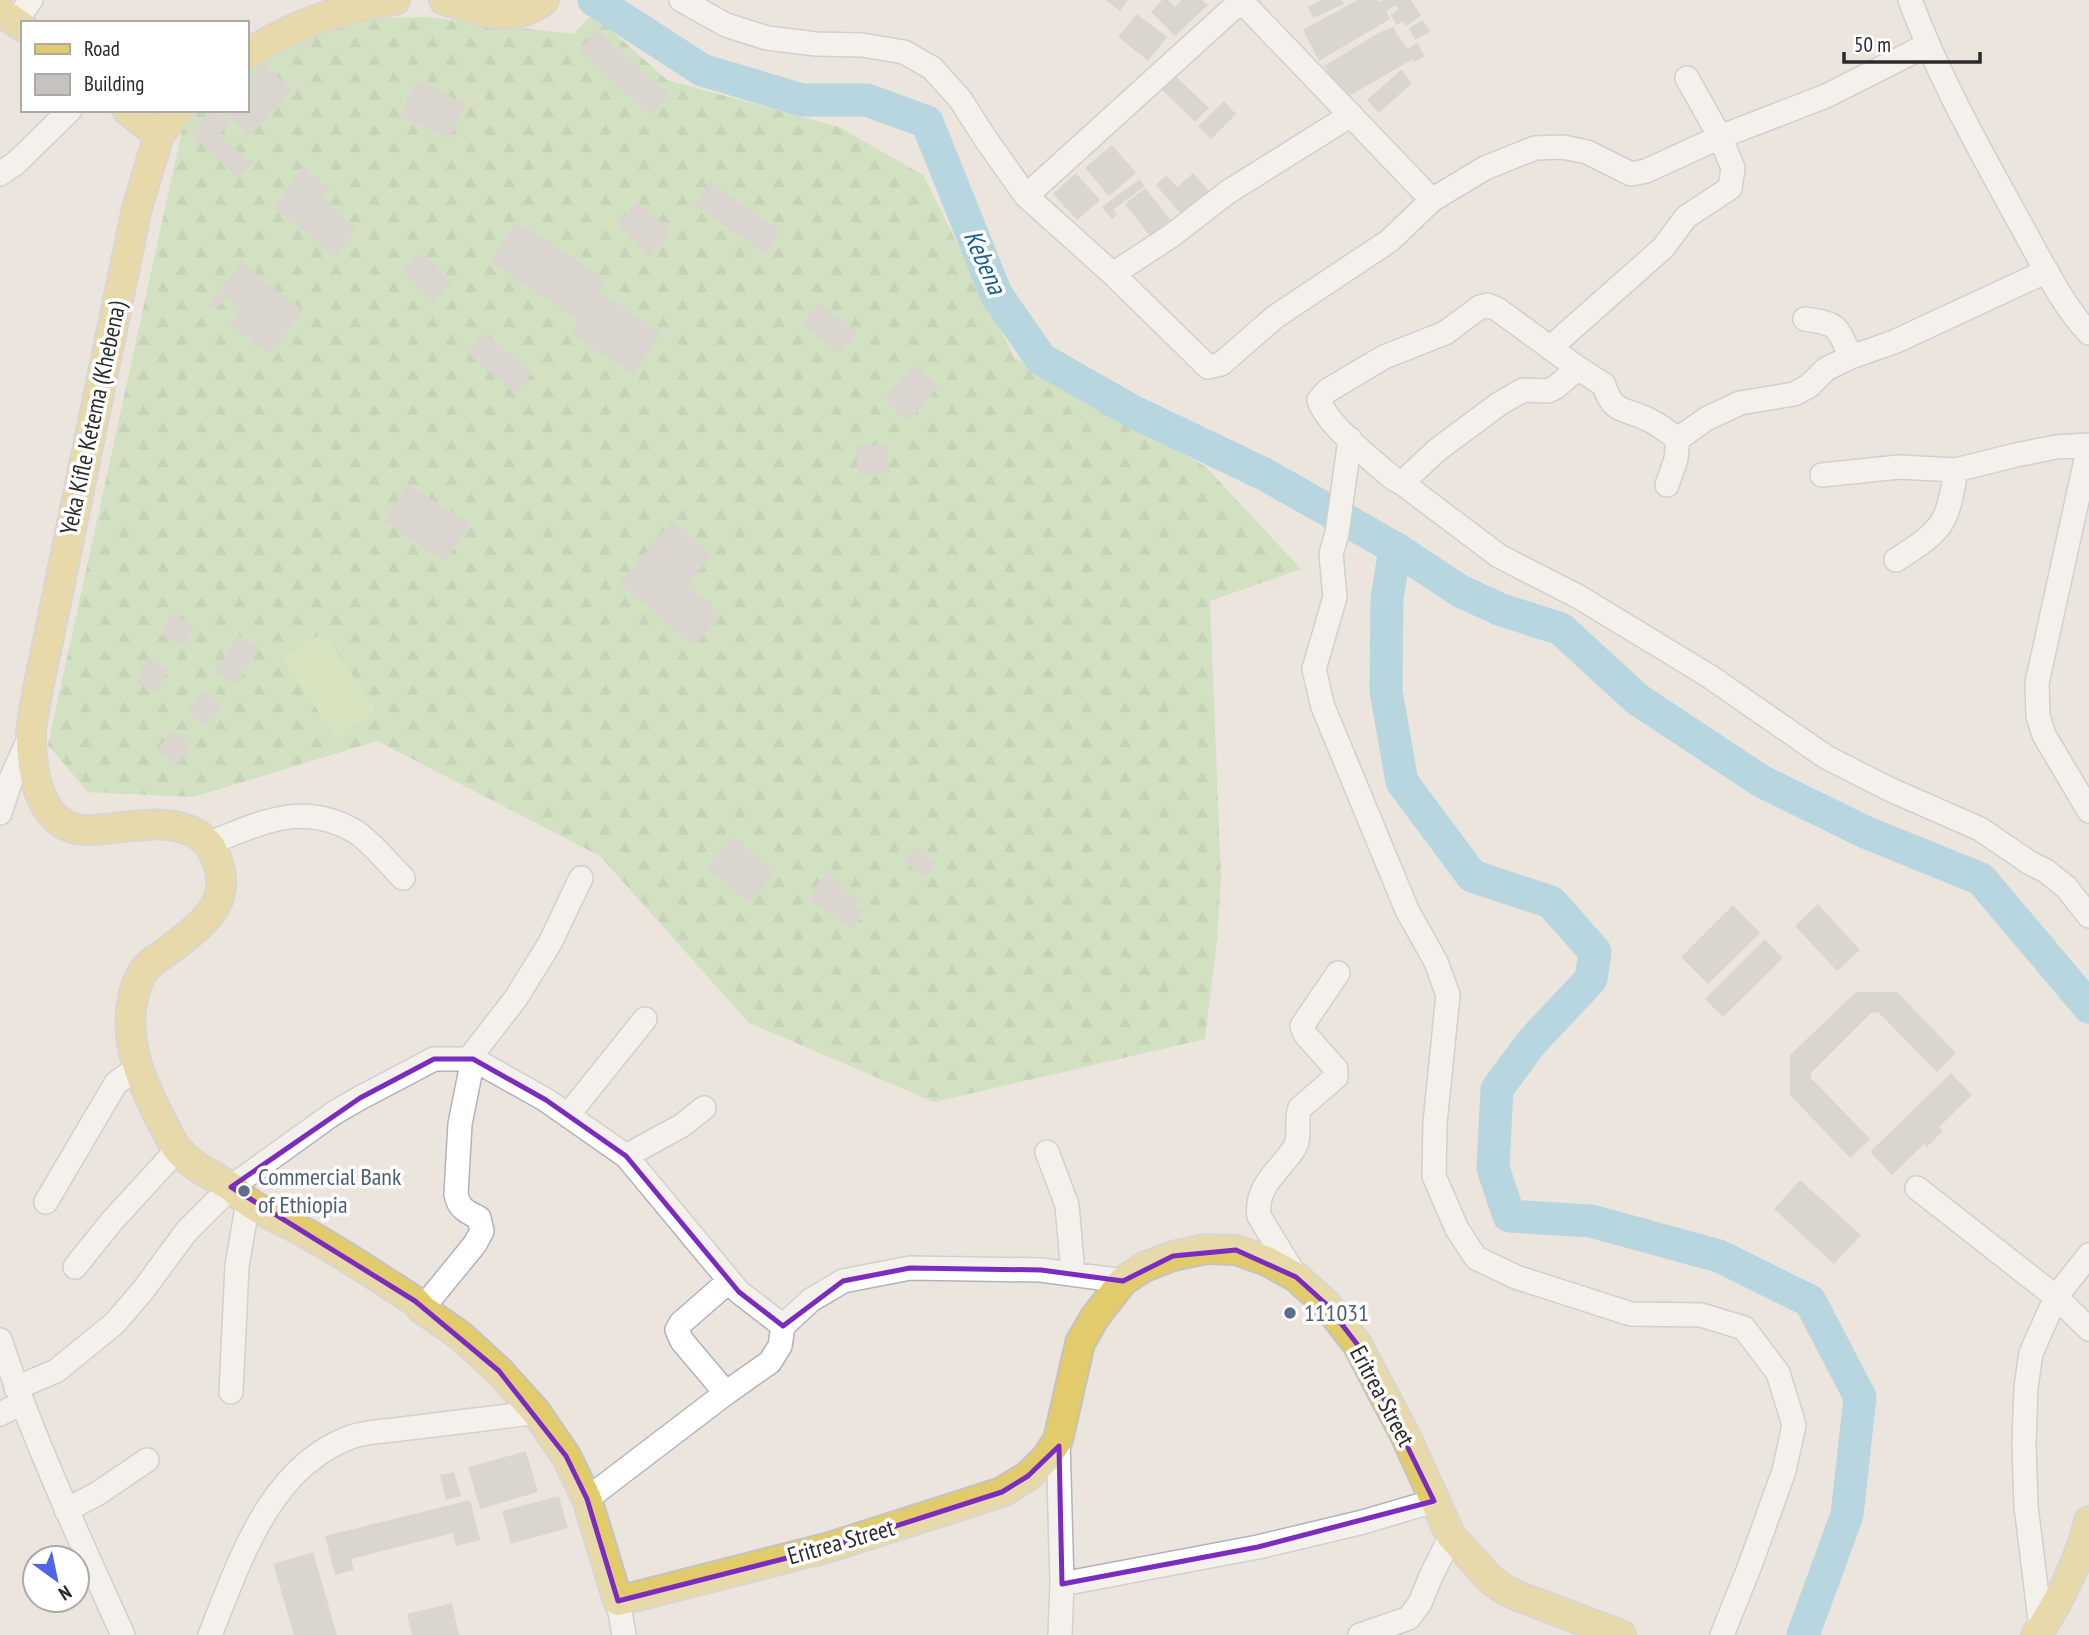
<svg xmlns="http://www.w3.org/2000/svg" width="2089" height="1635" font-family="'PT Sans Narrow',sans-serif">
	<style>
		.forest { fill: url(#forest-firs) }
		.pitch { fill: #c2e29c }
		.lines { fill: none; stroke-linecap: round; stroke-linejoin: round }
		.river { stroke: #7bc3e2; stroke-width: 33 }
		.building { fill: #c6c2bd }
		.minor-casing { stroke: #b1b3bc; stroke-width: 26 }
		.major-casing { stroke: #c3c3c3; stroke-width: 32 }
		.minor { stroke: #fff; stroke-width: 23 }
		.major { stroke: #e2cb6b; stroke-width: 28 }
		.marked { fill: none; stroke: #7b2cbf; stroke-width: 5; stroke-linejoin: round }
		.service-dot { fill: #5c6f8a; stroke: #fff; stroke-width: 2.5 }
		.labels { text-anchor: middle; stroke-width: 7; stroke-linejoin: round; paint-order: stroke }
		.street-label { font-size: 24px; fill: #2a2a2a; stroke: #fff }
		.service-label { font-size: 24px; fill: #4e5e75; stroke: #fff; text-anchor: start }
		.water-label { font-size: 26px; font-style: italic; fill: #1b628d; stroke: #fff }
	</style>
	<defs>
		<pattern id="forest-firs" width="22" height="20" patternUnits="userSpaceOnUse" patternTransform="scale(1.75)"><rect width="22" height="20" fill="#b2dca0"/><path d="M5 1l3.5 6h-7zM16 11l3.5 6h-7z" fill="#99bd8a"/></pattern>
	</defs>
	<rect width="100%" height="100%" fill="#ebe5de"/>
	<path class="forest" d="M593 14 667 80 839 127 923 175 1014 357 1206 467 1301 569 1210 601 1221 879 1217 941 1205 1039 934 1102 749 1023 600 856 377 741 194 797 88 792 48 745 183 126 198 110H247V66L293 38 356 19 426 17 573 34Z"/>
	<path class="pitch" d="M323 632 376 710 336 737 283 659Z"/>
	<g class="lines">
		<path class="river" d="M594 0 702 70 802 100H867L927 122 996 294 1041 359 1134 412 1264 474 1395 548 1460 591 1499 609 1561 629 1637 699 1761 781 1865 832 1981 879 2089 1007
			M1395 548 1387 599 1386 691 1402 782 1472 876 1551 902 1595 952 1591 979 1531 1043 1497 1089 1493 1168 1509 1216 1591 1221 1719 1256 1810 1301 1860 1397 1847 1515 1803 1635"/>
	</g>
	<path class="building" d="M1105 0H1128L1120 11Z
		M1162 0H1168L1175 7 1182 0H1202L1208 5 1175 36 1151 12Z
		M1321 0H1342L1344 4 1313 18 1308 7Z
		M1357 0H1379L1380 2 1384 0H1411L1421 16 1406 26 1403 21 1397 25 1390 15 1399 9 1396 5 1386 11 1390 19 1319 61 1303 30Z
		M1137 14 1167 37 1148 61 1118 37Z
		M1423 20 1430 32 1415 40 1409 28Z
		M1393 27 1407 49 1417 43 1425 56 1415 62 1413 59 1344 99 1324 66 1378 33Z
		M597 29 648 77 670 94 651 116 579 50Z
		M263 63 292 89 250 136 221 110H247V81Z
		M1401 70 1412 83 1379 113 1367 100Z
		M1170 71 1209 108 1195 122 1157 85Z
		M417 81 466 103 450 139 400 117Z
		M1224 101 1236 114 1211 139 1198 126Z
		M213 110H216L231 122 219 136 253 163 239 178 191 135Z
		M1112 145 1136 173 1109 196 1085 168Z
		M303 167 330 190 322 198 356 229 335 256 274 207Z
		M1076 173 1100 200 1077 220 1053 194Z
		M1193 173 1209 191 1182 215 1156 185 1166 175 1177 187Z
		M1139 179 1145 186 1113 210 1117 215 1112 219 1102 207Z
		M710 182 781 231 765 254 694 204Z
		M1145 188 1170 219 1150 236 1125 204Z
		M638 201 672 233 649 257 616 224Z
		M517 222 606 280 598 292 661 333 633 374 571 333 579 320 490 262Z
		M421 252 452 283 433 302 403 270Z
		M242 263 303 311 269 354 230 324 241 310 225 297 215 311 207 305Z
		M819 303 857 333 840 354 802 325Z
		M484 333 532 373 515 393 467 353Z
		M915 365 939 386 909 421 885 400Z
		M887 444 889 473 858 475 856 446Z
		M408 484 470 524 445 562 383 522Z
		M672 521 712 555 687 585 721 614 694 646 619 583Z
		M171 614 194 625 184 646 161 635Z
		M238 635 259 647 236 685 215 672Z
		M148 658 169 670 156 693 135 681Z
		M204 691 223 707 205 726 187 710Z
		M173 730 192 746 176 766 157 750Z
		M732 837 775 872 750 903 707 868Z
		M916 847 936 863 924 877 904 861Z
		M827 872 842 882 839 886 858 900 854 906 864 912 852 929 808 899Z
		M1818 904 1860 950 1837 971 1795 926Z
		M1733 905 1760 933 1708 984 1681 957Z
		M1765 939 1783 958 1723 1017 1705 999Z
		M1856 992H1897L1956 1053 1937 1072 1878 1012 1871 1013 1811 1073V1078L1870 1139 1850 1158 1790 1095V1055Z
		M1951 1073 1972 1095 1939 1127 1943 1131 1927 1147 1924 1144 1892 1175 1870 1152Z
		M1800 1180 1861 1235 1834 1264 1774 1209Z
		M526 1451 538 1492 480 1509 468 1467Z
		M454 1472 461 1496 446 1500 440 1475Z
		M559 1496 568 1528 511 1544 502 1511Z
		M470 1500 480 1540 456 1546 453 1533 351 1559 354 1570 335 1575 325 1536Z
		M313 1552 337 1635H294L273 1564Z
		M452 1603 459 1635H412L407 1614Z"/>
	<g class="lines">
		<g class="minor-casing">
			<path id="minor" d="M681 0 726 25 767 38 816 44 862 45 904 52 932 68 960 99 985 138 1026 196 1113 274 1208 367 1221 364 1275 317 1389 241 1432 200 1485 168 1535 148 1563 147 1587 152 1631 174 1646 171 1720 137 1826 96 1927 45
				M1910 0C1939 78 1981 152 2021 225 2039 257 2063 307 2089 333
				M15 22 31 0
				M0 174 17 162 70 110
				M1026 196 1231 10 1240 5 1248 8 1432 200
				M1113 274 1171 236 1228 192 1351 115
				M1805 319C1840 324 1836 326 1851 357L1894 342 2047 271
				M1550 348 1663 248 1686 217 1730 188 1733 168 1720 137 1687 78
				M1578 368 1556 387 1548 391 1523 390 1499 404 1437 450 1402 483 1394 479C1374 462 1326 424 1319 400L1327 391 1384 357 1445 333 1480 307 1487 305 1497 309 1578 368 1604 385C1612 412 1622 408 1645 418 1657 423 1668 432 1678 439L1706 419 1740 403 1794 394 1809 386 1826 369 1851 357
				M1350 439 1337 533 1331 554 1335 597 1314 669 1323 707 1407 910 1436 962 1448 995 1435 1123 1434 1176 1457 1229 1476 1258 1516 1277 1631 1314 1701 1315 1744 1328 1778 1373 1794 1425 1784 1471 1749 1568 1722 1635
				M2089 446 2037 683 2038 716 2044 735 2089 811
				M1822 475 1899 467 1956 470 2016 455 2056 447 2089 445
				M1402 483 1499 556 1579 597 1709 676 1826 757 1889 789 1980 829 2030 863 2046 871 2066 887 2089 916
				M1667 485 1676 459 1678 439
				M1896 560C1944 529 1947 525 1956 470
				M0 813 11 779 31 734
				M210 843C260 823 304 800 356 832 369 840 391 866 403 878
				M468 1060 516 998 550 943 581 878
				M568 1115 645 1019
				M1047 1152 1067 1205 1073 1274
				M626 1156 681 1126 704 1108
				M1917 1188 2056 1297 2089 1329
				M46 1202 116 1083 138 1067
				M75 1267 112 1221 177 1150
				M1296 1277 1259 1216C1255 1185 1281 1170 1295 1147 1301 1136 1295 1120 1300 1108L1336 1077V1069L1305 1034 1302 1026 1338 973
				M422 1309 475 1244 482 1231 479 1218C467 1212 458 1208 456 1194L460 1124 473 1059
				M0 1340C34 1441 79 1538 123 1635
				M16 1388 56 1371 115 1323 144 1289 186 1232 231 1187 334 1113 360 1098 434 1059H473L546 1100 626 1156 739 1292 783 1326
				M231 1392 237 1266 248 1202
				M726 1393 682 1341 677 1330 681 1323 729 1281
				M0 1414 22 1403
				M1058 1440 1062 1584 1060 1635
				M587 1499 726 1393 770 1362 780 1346 783 1326 811 1300 843 1281 910 1268 1041 1270 1123 1281
				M66 1510 97 1494 147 1460
				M1062 1584 1258 1547 1363 1522 1434 1501
				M618 1601 624 1635
				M2041 1628 2026 1506 2024 1444 2026 1387 2031 1353 2056 1297 2089 1255
				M210 1635C240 1561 269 1467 351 1437 368 1431 391 1431 409 1428 451 1423 494 1418 536 1412
				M1360 1635 1409 1618 1420 1603 1431 1576 1451 1536"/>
		</g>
		<g class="major-casing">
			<path id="major" d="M444 0C481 10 510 26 544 0
				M0 11 23 27
				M247 55C291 25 342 8 395 0
				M127 110 159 135
				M179 110 159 135 137 208 37 694C35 708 31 722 31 736 31 774 41 833 91 830 125 829 169 815 200 836 204 840 208 842 211 847 238 897 208 921 169 950 161 956 151 961 145 969 138 978 135 988 133 998 123 1042 143 1086 163 1124 168 1132 172 1144 179 1151 194 1168 213 1175 231 1187 237 1191 241 1197 247 1201 263 1213 284 1221 302 1231 341 1252 377 1277 415 1301L422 1309 461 1336 499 1371 536 1412 566 1456 587 1499 618 1601 830 1547 1002 1492 1028 1476 1046 1458 1058 1440 1080 1343 1095 1317 1123 1281 1144 1267 1173 1256 1206 1249 1236 1250 1267 1261 1296 1277 1326 1304 1357 1344 1405 1435 1451 1536 1491 1580 1505 1590 1520 1597 1621 1635
				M2036 1635C2057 1607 2082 1555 2089 1521"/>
		</g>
		<use href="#minor" class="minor"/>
		<use href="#major" class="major"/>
	</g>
	<path d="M0 0H2089V1635H0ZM434 1059H473L546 1100 626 1156 739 1292 783 1326 843 1281 910 1268 1041 1270 1123 1281 1173 1256 1236 1250 1296 1277 1326 1304 1357 1344 1434 1501 1258 1547 1062 1584 1059 1446 1028 1476 1002 1492 830 1547 618 1601 587 1499 566 1456 499 1371 415 1301 231 1187 360 1098Z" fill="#ebe5de" fill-opacity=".55" fill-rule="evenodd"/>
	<path class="marked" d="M434 1059H473L546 1100 626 1156 739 1292 783 1326 843 1281 910 1268 1041 1270 1123 1281 1173 1256 1236 1250 1296 1277 1326 1304 1357 1344 1434 1501 1258 1547 1062 1584 1059 1446 1028 1476 1002 1492 830 1547 618 1601 587 1499 566 1456 499 1371 415 1301 231 1187 360 1098Z"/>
	<g class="service-dot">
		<circle cx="244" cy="1191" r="7"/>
		<circle cx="1290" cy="1313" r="7"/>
	</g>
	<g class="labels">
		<g class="street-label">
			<text transform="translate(93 418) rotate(-78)" y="8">Yeka Kifle Ketema (Khebena)</text>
			<text transform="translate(1382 1396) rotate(62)" y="8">Eritrea Street</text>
			<text transform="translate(841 1542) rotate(-16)" y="8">Eritrea Street</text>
		</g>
		<g class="service-label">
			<text x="258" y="1185">Commercial Bank<tspan x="258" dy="28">of Ethiopia</tspan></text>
			<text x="1304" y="1321">111031</text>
		</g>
		<g class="water-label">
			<text transform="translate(985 262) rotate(66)" y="9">Kebena</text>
		</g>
	</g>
	<rect x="21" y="21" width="228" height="91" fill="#ffffff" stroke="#aaaaaa" stroke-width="2"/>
	<rect x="35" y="44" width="35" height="10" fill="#e2cb6b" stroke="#aaaaaa" stroke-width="2"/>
	<text x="84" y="56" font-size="21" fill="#2a2a2a">Road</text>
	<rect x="35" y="74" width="35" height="21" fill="#c6c2bd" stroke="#aaaaaa" stroke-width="2"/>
	<text x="84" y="91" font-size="21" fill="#2a2a2a">Building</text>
	<g transform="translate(56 1579) rotate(147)"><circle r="33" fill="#ffffff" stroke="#aaaaaa" stroke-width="2"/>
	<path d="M0-5L12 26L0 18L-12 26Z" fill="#4e65e7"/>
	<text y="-10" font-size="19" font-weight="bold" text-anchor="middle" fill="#2a2a2a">N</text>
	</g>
	<path d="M1844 52v10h136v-10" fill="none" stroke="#2a2a2a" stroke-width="3.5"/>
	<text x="1854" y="52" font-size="21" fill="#2a2a2a" stroke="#ffffff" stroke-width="5" paint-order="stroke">50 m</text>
</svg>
